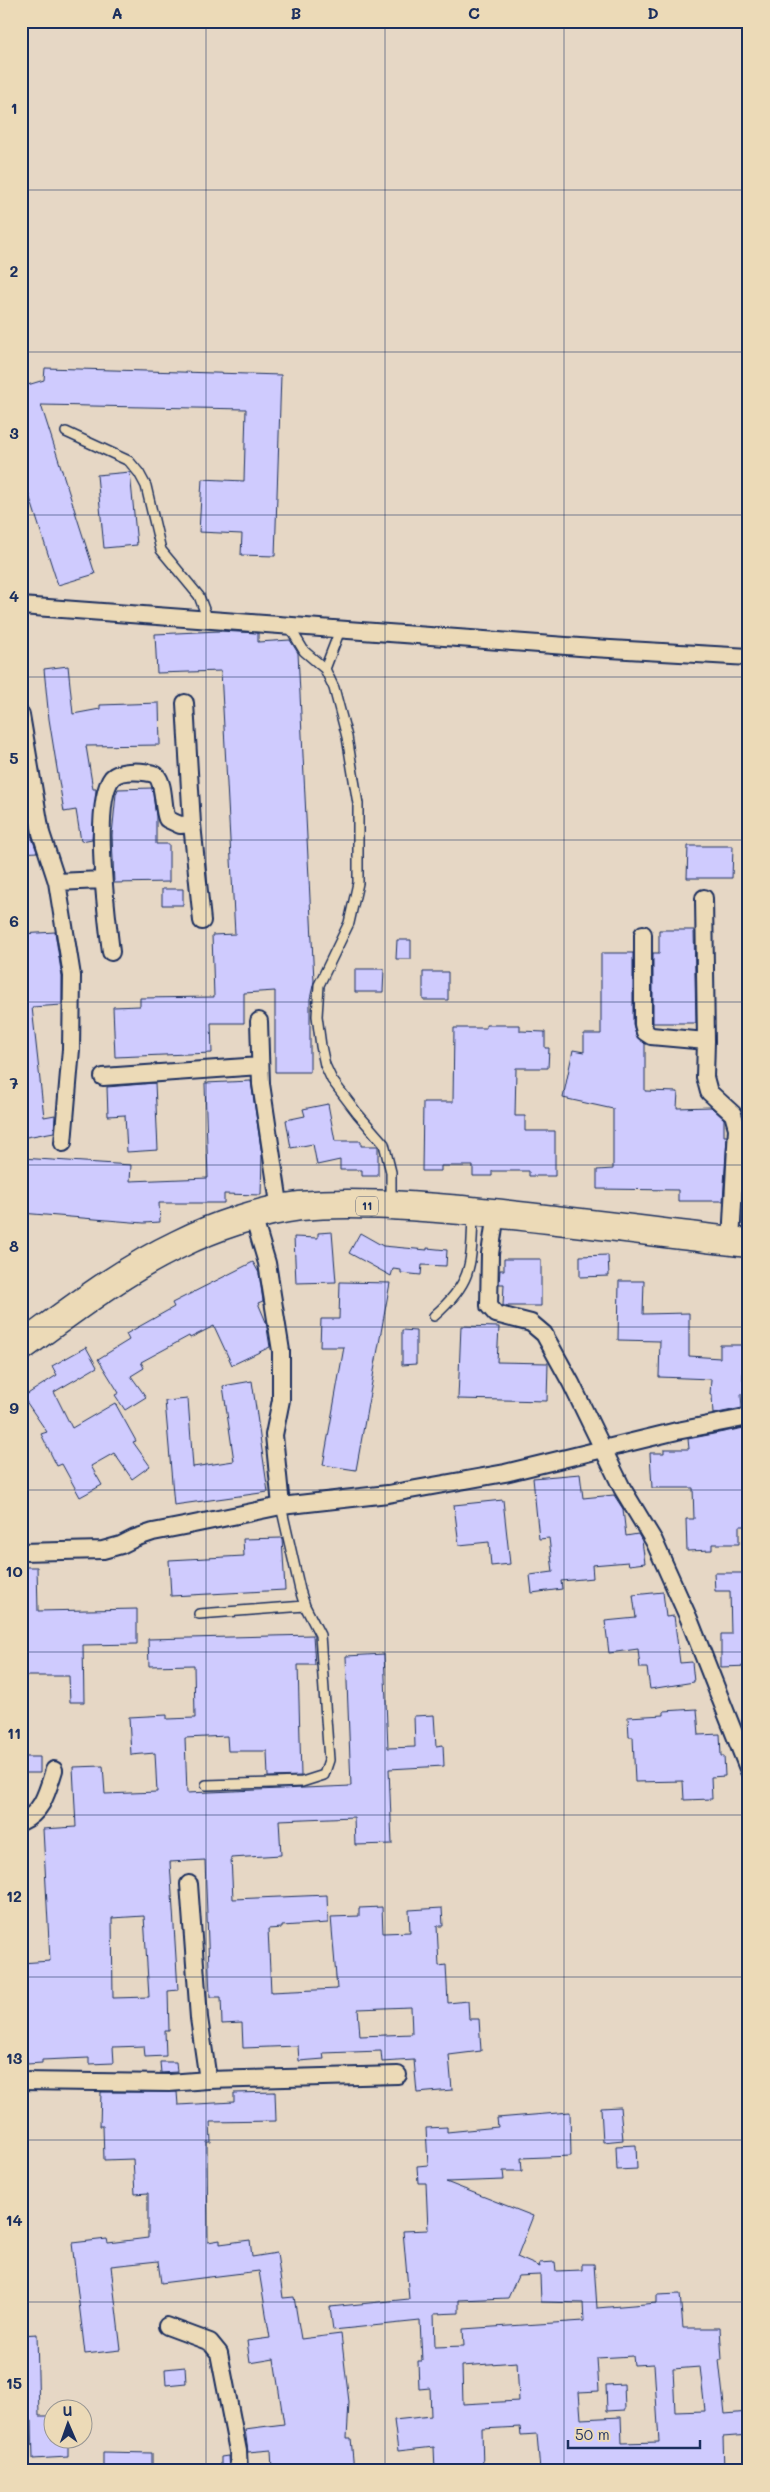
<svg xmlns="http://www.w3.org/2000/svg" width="770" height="2492" font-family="Mali,sans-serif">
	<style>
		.building { fill: #cfcbfe; stroke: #1b2f5e; fill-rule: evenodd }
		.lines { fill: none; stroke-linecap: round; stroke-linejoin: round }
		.service-casing { stroke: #1b2f5e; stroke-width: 12 }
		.minor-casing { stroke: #1b2f5e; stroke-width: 20 }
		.trunk-casing { stroke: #1b2f5e; stroke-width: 31 }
		.service { stroke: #ecdab7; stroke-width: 9 }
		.minor { stroke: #ecdab7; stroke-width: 16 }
		.trunk { stroke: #ecdab7; stroke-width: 28 }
		.grid { fill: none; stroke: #1b2f5e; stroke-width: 1; stroke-opacity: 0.55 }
		.labels { text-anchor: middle; stroke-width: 5; stroke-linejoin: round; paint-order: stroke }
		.shield { fill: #ecdab7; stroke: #5a6279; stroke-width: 1 }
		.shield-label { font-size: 12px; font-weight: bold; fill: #1b2f5e }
		.neatline { fill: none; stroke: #1b2f5e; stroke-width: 2 }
		.grid-label { font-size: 16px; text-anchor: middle; font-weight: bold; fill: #1b2f5e }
	</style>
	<rect width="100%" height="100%" fill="#e6d7c5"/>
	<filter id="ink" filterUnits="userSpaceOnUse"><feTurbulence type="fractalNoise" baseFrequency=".02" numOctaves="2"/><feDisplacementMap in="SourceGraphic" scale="10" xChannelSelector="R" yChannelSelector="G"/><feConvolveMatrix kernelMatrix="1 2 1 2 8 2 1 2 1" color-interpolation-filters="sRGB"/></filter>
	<g filter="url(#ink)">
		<path class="building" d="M45 368 281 375 275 556 241 555 242 534 199 532 202 479 244 481 246 409 41 405 95 574 58 585 21 470V387L44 380Z
			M130 472 137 545 104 548 97 475Z
			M219 631 258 633V642L290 640 298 653 314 981 310 999V1072H275V991L244 993V1023H211L212 1053 115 1057 113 1007 140 1006V998L214 997 212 935 235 934 221 671 157 673 155 634Z
			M68 666 73 714 100 709V705L159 703 160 745 86 746 93 789H96L92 839 81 841 76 810 64 812 49 719 44 669Z
			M152 788 156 816V844H169V882L114 883 112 835 116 794 118 789Z
			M21 790H24L31 835 37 852 21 853Z
			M688 846H733L732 878H687Z
			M162 889H183V905H162Z
			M659 930H694L696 1023H653V953H659Z
			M55 932 62 977V1005L32 1007 44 1117 55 1115 54 1132 21 1138V934Z
			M397 940H411V959H396Z
			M601 953H633V1024L636 1035 645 1044V1091L678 1092 677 1108 711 1107 724 1119V1136H727L723 1201H678V1190L597 1189V1170L613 1169V1109L563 1098 573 1050 584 1052V1034H601Z
			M355 969H384L383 992H355Z
			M423 972H448V1000H423Z
			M486 1025H520V1031L545 1032V1048H549L548 1068H516L515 1116H525V1131H555V1176H529V1171H492V1176H473V1166H441V1171H422L423 1102H453L454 1028H486Z
			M251 1081 262 1155 261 1195 224 1194V1203H159L160 1222 144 1223 21 1213V1158L131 1165 130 1181 208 1178 205 1083Z
			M155 1083 158 1150 127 1152 125 1115 108 1116 107 1087Z
			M328 1104 335 1141H361V1146H378V1176H362V1170H340V1160L317 1165 313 1144 291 1148 286 1120 305 1116 303 1109Z
			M332 1232 336 1282 296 1283 294 1237 318 1238V1233Z
			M360 1233 383 1246 427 1250V1248L447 1250 446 1266 422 1265 421 1275 401 1273V1270L393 1269 391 1276 349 1253Z
			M608 1255 609 1276 580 1277V1256Z
			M504 1259H541V1306H503L504 1284H499L500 1270H504Z
			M253 1262 259 1273 263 1301 258 1303 266 1322 270 1347 232 1365 214 1326 190 1338 189 1336 141 1362 144 1368 131 1376 146 1397 125 1410 115 1395 119 1393 98 1359 129 1340 126 1334 174 1307 172 1303Z
			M619 1281H644L643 1314 689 1313V1356L720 1358V1345H744L743 1380H747L746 1394H741L742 1408 713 1414 712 1395H710L711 1379 659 1377 660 1341 618 1340Z
			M340 1282 390 1283 356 1470 323 1465 344 1347H320L321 1319H339Z
			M461 1326 499 1327 497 1362 548 1363 547 1401 458 1399Z
			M402 1330 416 1331V1364L402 1365Z
			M86 1347 97 1367 54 1392 72 1428 115 1403 136 1441 133 1442 150 1466 132 1479 114 1453 91 1466 102 1485 80 1497 62 1464 57 1466 41 1434 47 1432 23 1397 57 1375 52 1366Z
			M252 1381 268 1492 174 1505 165 1401 188 1399 193 1467 234 1461 223 1386Z
			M749 1427V1526H739V1544H712V1550L687 1551 686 1519H694L693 1488H652L650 1453H664V1449H689L688 1439Z
			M580 1474 583 1498 614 1495 623 1509 626 1536 638 1534 642 1541 645 1563 629 1565 628 1562 592 1565 593 1578 561 1581 562 1589 532 1593 530 1575 553 1572 549 1538 539 1539 533 1478Z
			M503 1500 510 1564 491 1566 489 1542 459 1545 454 1505Z
			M282 1538 285 1590 171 1596 169 1560 244 1556 243 1539Z
			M21 1567H37L38 1611 137 1609V1644L83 1645 84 1702H70L69 1676H21Z
			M714 1573H749V1666L721 1667V1634H731L730 1591H715Z
			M663 1592 666 1617 674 1616 680 1663 692 1662 694 1682 650 1689 647 1668H640L638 1649 609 1653 605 1621 636 1618 633 1595Z
			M313 1635 315 1665H298L301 1776 268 1777 267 1751H228L227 1736 185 1738 187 1793 351 1786 346 1656 384 1654 388 1748 415 1747 414 1716 434 1715 436 1746 443 1745 444 1766 389 1769 392 1844 355 1845 354 1817 279 1820 281 1855 231 1858 233 1899 327 1895 328 1923 282 1926V1928L268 1929 271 1992 337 1989 331 1917 359 1916V1908L382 1907 383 1933 410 1932 409 1910 442 1908 443 1926H437L439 1966 446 1965 448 2003 468 2001 469 2019H479L481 2051 449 2055 452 2090 417 2093 414 2060 382 2062 381 2051 323 2053 324 2059 299 2061 298 2046 243 2048 242 2023 222 2024 221 1997H210L205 1860 170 1862 178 1990 168 1991 169 2031H165L166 2056 145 2057 144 2046 113 2047 114 2063 89 2064V2058L42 2060V2063L27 2064 24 2017H21V1963L50 1961 43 1829 76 1827 73 1767 103 1766 105 1794 157 1792 155 1753 131 1755 129 1717 167 1715V1719L195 1718 194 1665 149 1666 148 1639ZM144 1916 149 1997 113 1998 112 1918ZM411 2007 412 2034 360 2036 358 2009Z
			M697 1709 699 1735 720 1734 721 1756H724L725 1776 711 1777 712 1799 684 1800 683 1781 635 1782 633 1737H629L628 1717 664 1715V1711Z
			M21 1757H40V1773H21Z
			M160 2062H176L177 2072 161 2073Z
			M101 2092H177L178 2105 234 2102V2093L275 2092 276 2121 210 2122 211 2142H207L208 2242 220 2240V2244L250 2240 252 2257 277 2253 283 2298 294 2297 301 2339 341 2334 349 2402 347 2438H351L354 2471H272L271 2450 248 2452 245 2429 284 2424 274 2359 250 2363 247 2341 270 2338 259 2271 161 2283 158 2261 111 2266 121 2350 85 2354 72 2243 107 2239 108 2243 148 2238V2193L135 2194 133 2159 104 2160 103 2126H100Z
			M620 2107 623 2140 603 2142 601 2108Z
			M570 2112 571 2156 521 2158 522 2171H503L504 2180 446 2182 533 2216 517 2257 540 2267 539 2263 555 2262 556 2271 582 2270V2264H594L597 2308 657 2303V2295L680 2294 683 2328H720L722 2360H719L725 2414 749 2412V2435L723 2437 724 2471H540L537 2434 521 2435 520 2427 482 2429 483 2471H435L434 2447 398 2451 394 2420 431 2416 430 2388 419 2389 418 2361H422L420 2321 333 2330 330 2307 409 2299 403 2231 428 2230 426 2183H418L417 2166 428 2165 426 2128 447 2127V2132L498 2127 497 2118ZM540 2275 541 2302 583 2303 584 2321 463 2329 464 2346 435 2347 434 2314 459 2313V2300L508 2298 518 2276ZM633 2356 634 2365 654 2364 659 2442 622 2443 621 2417 581 2419 579 2392 599 2391 597 2358ZM517 2362 519 2401 463 2404 462 2366ZM700 2367 705 2411 675 2412 673 2369Z
			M636 2145 637 2169 617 2170 616 2146Z
			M37 2334 39 2416H52V2440H68V2457L33 2459 32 2421H22L21 2335Z
			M185 2367 186 2383 166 2385 165 2369Z
			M624 2384 625 2410 607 2411 606 2385Z
			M103 2452 152 2453V2471H103Z
			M228 2456 229 2471H221V2457Z"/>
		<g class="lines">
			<g class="service-casing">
				<path id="service" d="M66 432 129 461 139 473 146 486 161 550 199 596 208 620
					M289 626 304 651 325 669 334 688 347 737 358 804V883L349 923 319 985 317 1016 321 1046 325 1065 332 1080 357 1113 384 1144 391 1172V1203
					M325 669 340 630
					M434 1316C474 1281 471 1264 473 1214
					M199 1614 305 1606
					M206 1785 302 1782 324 1775 329 1760 320 1635 305 1606 300 1590 281 1506"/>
			</g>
			<g class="minor-casing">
				<path id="minor" d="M21 606 593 648 749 657
					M21 715 41 833 57 882 72 976 71 1049 63 1143
					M192 824 202 921
					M57 882 102 880
					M704 898 706 1041 705 1077 709 1092 733 1114 737 1128 731 1241
					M643 934V1024L645 1032 651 1036 706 1041
					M111 952C107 919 92 803 112 778 120 769 146 771 156 775 165 784 162 806 167 819L180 825 192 824 185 703
					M259 1021 261 1084 280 1210
					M103 1077 260 1066
					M496 1213 490 1254 489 1306 496 1314 531 1323 544 1334 571 1383 622 1488 654 1541 689 1619 749 1771
					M253 1216 267 1263 281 1351V1400L274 1435 281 1506
					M21 1552 103 1550 121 1545 135 1538 153 1532 189 1525 281 1506 388 1494 505 1473 677 1431 749 1417
					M21 1822C43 1812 47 1792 54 1770
					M189 1884 199 2018 208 2080
					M21 2081 169 2083 208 2080 398 2075
					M167 2326 210 2342 219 2353 238 2451 239 2471"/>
			</g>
			<g class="trunk-casing">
				<path id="trunk" d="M21 1347C72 1310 122 1271 179 1244 215 1226 260 1211 300 1206 350 1201 411 1206 462 1210 558 1219 653 1232 749 1243"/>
			</g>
			<use href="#service" class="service"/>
			<use href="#minor" class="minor"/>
			<use href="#trunk" class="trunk"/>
		</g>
	</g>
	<path class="grid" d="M206 21V2471M385 21V2471M564 21V2471M21 190H749M21 352H749M21 515H749M21 677H749M21 840H749M21 1002H749M21 1165H749M21 1327H749M21 1490H749M21 1652H749M21 1815H749M21 1977H749M21 2140H749M21 2302H749"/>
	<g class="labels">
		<rect class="shield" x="356" y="1196.5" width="22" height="19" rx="4"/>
		<g class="shield-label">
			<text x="367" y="1210">11</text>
		</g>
	</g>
	<rect width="770" height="2492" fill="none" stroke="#ecdab7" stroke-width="55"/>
	<g transform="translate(68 2424) rotate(358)"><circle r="24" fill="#ecdab7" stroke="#989693"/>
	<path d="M0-4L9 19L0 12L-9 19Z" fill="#1b2f5e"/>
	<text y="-8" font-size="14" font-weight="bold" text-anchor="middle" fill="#1b2f5e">U</text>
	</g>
	<path d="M568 2440v8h132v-8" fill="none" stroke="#1b2f5e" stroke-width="2.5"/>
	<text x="575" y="2440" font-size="15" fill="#1b2f5e" stroke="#ecdab7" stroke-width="4" paint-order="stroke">50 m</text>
	<rect x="28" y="28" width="714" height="2436" class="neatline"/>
	<g class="grid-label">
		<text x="117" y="19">A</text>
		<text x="296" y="19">B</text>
		<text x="474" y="19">C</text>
		<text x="653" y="19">D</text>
		<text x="14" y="114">1</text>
		<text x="14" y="277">2</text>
		<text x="14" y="439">3</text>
		<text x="14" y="602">4</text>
		<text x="14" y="764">5</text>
		<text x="14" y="927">6</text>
		<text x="14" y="1089">7</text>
		<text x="14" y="1252">8</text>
		<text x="14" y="1414">9</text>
		<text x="14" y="1577">10</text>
		<text x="14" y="1739">11</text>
		<text x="14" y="1902">12</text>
		<text x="14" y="2064">13</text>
		<text x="14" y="2226">14</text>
		<text x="14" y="2389">15</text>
	</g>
</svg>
